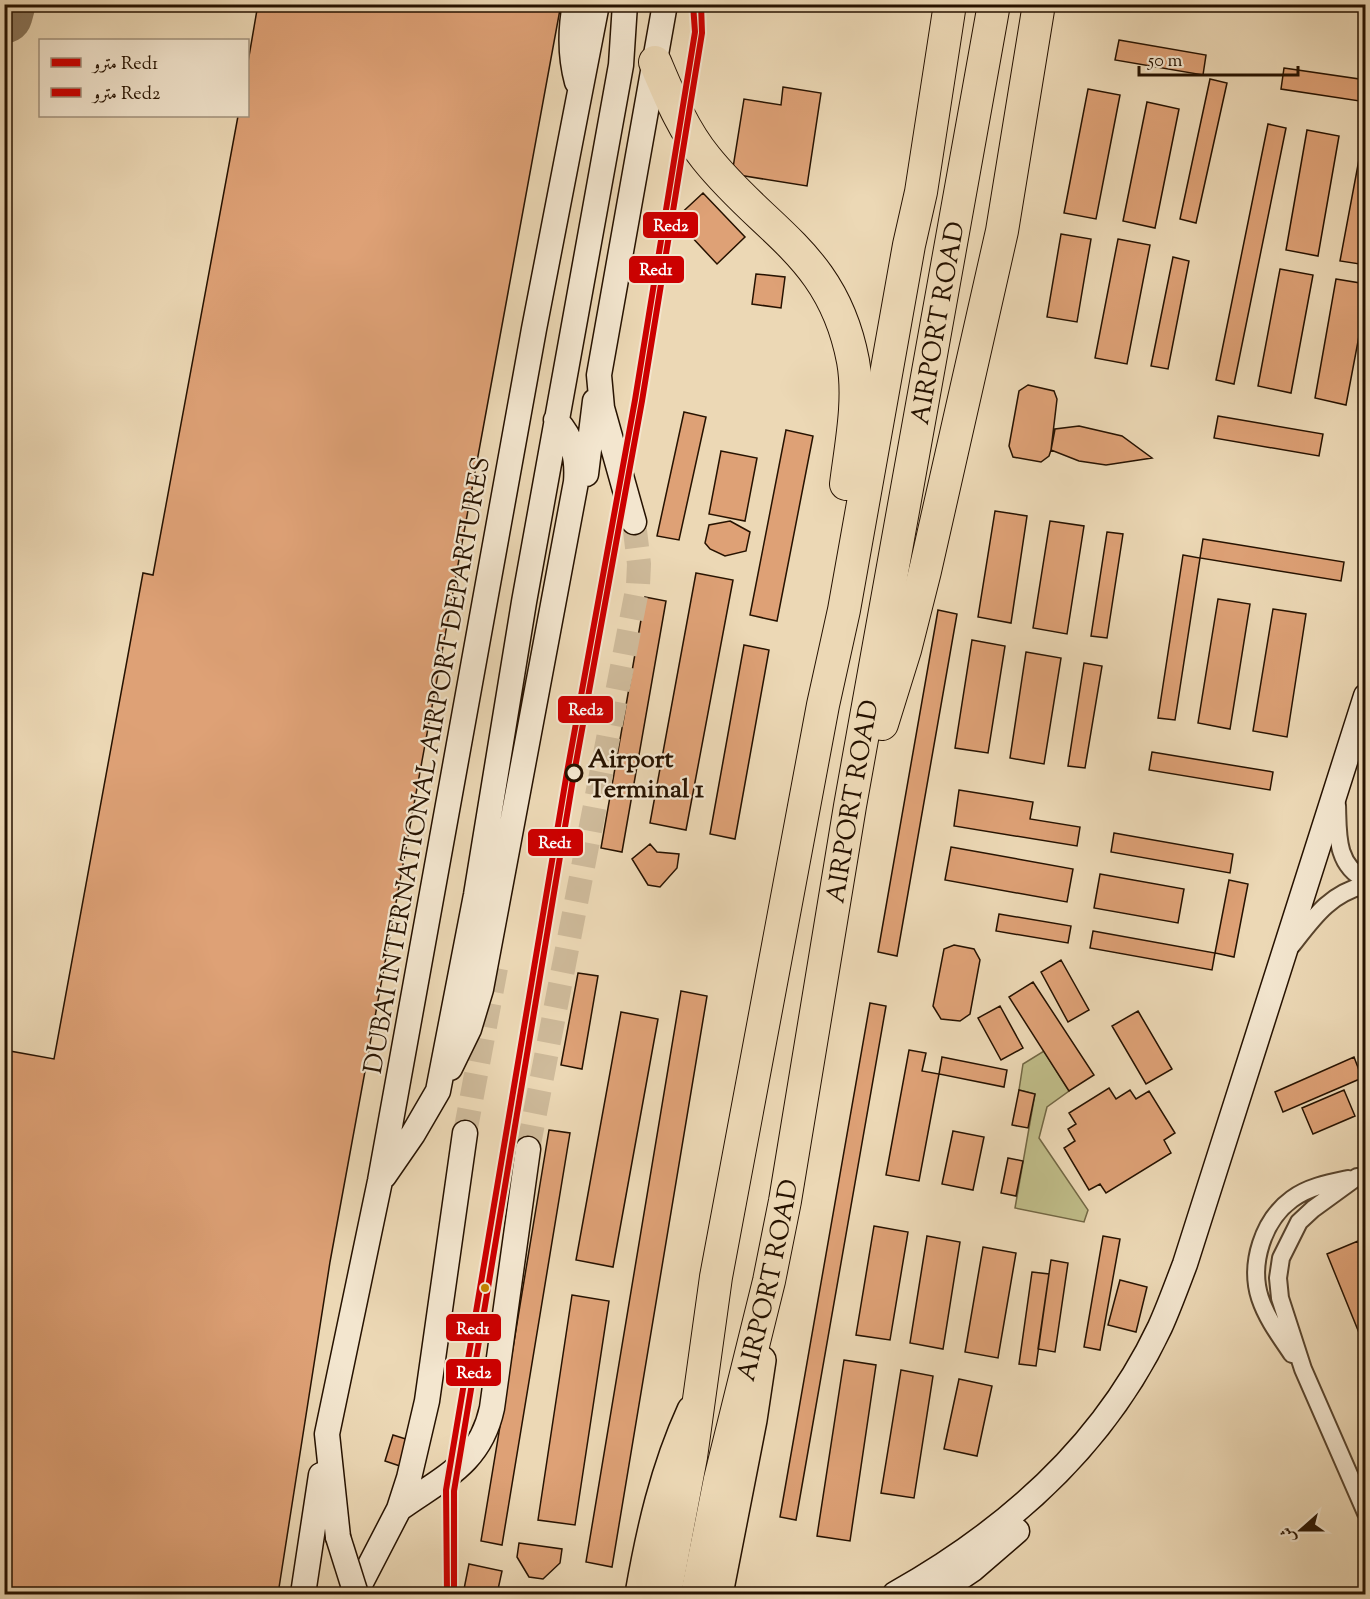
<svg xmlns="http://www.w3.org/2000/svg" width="1370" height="1599" font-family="'Sorts Mill Goudy',Amiri,serif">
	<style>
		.green { fill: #bfbc88; stroke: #726744; stroke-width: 1.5 }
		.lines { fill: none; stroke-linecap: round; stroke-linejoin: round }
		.taxiway { stroke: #89755a; stroke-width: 57 }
		.building { fill: #dea176; stroke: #261200; stroke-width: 1.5 }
		.secondary-tunnel { stroke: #ceba9a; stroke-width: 24; stroke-dasharray: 24 12; stroke-linecap: butt }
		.street-casing { stroke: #58442d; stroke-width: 20 }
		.secondary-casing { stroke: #261200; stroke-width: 27 }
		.primary-casing { stroke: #261200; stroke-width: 30 }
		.highway-casing { stroke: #261200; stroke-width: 34 }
		.street { stroke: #f3e6cf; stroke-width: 16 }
		.secondary { stroke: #f3e6cf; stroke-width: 24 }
		.primary { stroke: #ecd8b5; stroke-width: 27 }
		.highway { stroke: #ecd8b5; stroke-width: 32 }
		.secondary-bridge-casing { stroke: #261200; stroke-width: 27; stroke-linecap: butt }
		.secondary-bridge { stroke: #f3e6cf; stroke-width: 24 }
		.metro-1-casing { stroke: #f3e6cf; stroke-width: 10 }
		.metro-2-casing { stroke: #f3e6cf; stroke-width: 10 }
		.metro-1 { stroke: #c00; stroke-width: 6 }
		.metro-2 { stroke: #c00; stroke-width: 6 }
		.stop-dot { fill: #f3e6cf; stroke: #261200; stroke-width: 3 }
		.bus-dot { fill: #c38100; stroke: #f3e6cf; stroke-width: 2 }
		.labels { text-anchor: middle; stroke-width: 4.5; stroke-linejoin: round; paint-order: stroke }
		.street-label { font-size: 26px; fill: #261200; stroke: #f3e6cf }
		.stop-label { font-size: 26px; font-weight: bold; fill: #261200; stroke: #f3e6cf; text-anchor: start }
		.line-badge { stroke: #f3e6cf; stroke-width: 2 }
		.badge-label { font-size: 16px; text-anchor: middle; font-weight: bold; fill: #fff }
	</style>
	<rect width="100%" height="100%" fill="#ecd8b5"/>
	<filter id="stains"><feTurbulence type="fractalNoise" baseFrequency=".00333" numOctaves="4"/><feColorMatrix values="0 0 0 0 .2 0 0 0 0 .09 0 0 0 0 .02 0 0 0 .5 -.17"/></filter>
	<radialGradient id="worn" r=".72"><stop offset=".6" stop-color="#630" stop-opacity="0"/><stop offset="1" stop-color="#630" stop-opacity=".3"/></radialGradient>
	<path class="green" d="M1044 1051 1069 1091 1047 1107 1039 1138 1088 1210 1084 1222 1015 1208 1035 1094 1019 1090 1023 1064Z"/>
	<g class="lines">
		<path class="taxiway" d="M4 15 7 4"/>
	</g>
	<path class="building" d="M258 4H561L330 1262 278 1594H4V1050L54 1059 143 573 153 575 238 116H248V62Z
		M1119 40 1206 55 1203 75 1115 60Z
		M1284 68 1366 80V102L1281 89Z
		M1210 79 1227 83 1196 223 1180 219Z
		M783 87 821 93 807 186 732 174 744 99 781 105Z
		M1088 89 1120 95 1096 219 1064 213Z
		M1147 102 1179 109 1155 228 1123 221Z
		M1268 124 1286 128 1234 384 1216 380Z
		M1307 130 1339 136 1318 256 1286 250Z
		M1363 138 1366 139V265L1340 261Z
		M703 193 745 237 717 264 675 219Z
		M1061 234 1091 239 1077 322 1047 317Z
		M1118 239 1150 245 1127 364 1095 358Z
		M1173 257 1189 261 1168 369 1151 366Z
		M1280 269 1313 275 1291 393 1258 386Z
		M756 274 785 277 781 308 752 304Z
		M1336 279 1366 284V299L1346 405 1315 398Z
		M1028 385 1054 391 1057 399 1051 450 1049 456 1041 462 1013 457 1009 446 1019 391Z
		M684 412 706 417 679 540 657 536Z
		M1218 416 1323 434 1319 456 1214 438Z
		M1079 426 1122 436 1152 458 1106 465 1079 461 1051 450 1055 429Z
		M786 430 813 436 777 621 750 615Z
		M721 451 757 458 745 521 709 514Z
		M995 511 1027 516 1011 623 978 617Z
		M730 521 750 532 746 551 725 556 710 549 705 543 709 525Z
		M1050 521 1084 526 1067 634 1033 628Z
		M1107 532 1123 534 1107 638 1091 636Z
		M1203 539 1344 562 1341 581 1200 558Z
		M1183 555 1200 558 1175 720 1158 718Z
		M696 573 733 580 686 830 650 823Z
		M645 597 666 601 622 852 601 848Z
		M1218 599 1250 604 1230 729 1198 723Z
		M1273 609 1306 614 1287 737 1253 731Z
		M938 610 957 614 897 956 878 952Z
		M972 640 1005 646 988 753 955 748Z
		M744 645 769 650 735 839 710 834Z
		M1026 652 1061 658 1044 764 1010 758Z
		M1084 663 1102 666 1085 768 1068 766Z
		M1152 752 1273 772 1270 790 1149 770Z
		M959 790 1033 802 1030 819 1080 827 1077 846 954 826Z
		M1114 833 1233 854 1230 873 1111 852Z
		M650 844 657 852 679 854 677 868 660 887 648 885 632 859Z
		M951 847 1073 869 1067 902 945 880Z
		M1100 874 1184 889 1178 923 1094 908Z
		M1229 880 1248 884 1234 957 1215 953Z
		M999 914 1071 926 1068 943 996 931Z
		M1093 931 1215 953 1212 970 1090 948Z
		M954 945 974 949 980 960 970 1014 960 1021 941 1019 933 1006 944 949Z
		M1061 960 1089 1010 1068 1022 1041 972Z
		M578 973 598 976 582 1069 561 1065Z
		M1033 982 1094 1075 1069 1091 1009 997Z
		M681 991 707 996 612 1567 586 1562Z
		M870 1003 886 1006 796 1520 780 1517Z
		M1000 1006 1023 1048 1001 1060 978 1018Z
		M1138 1011 1172 1069 1146 1084 1112 1026Z
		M621 1012 658 1019 613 1267 576 1260Z
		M909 1050 926 1053 922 1071 939 1074 919 1181 886 1175Z
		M942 1057 1007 1070 1004 1087 939 1074Z
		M1354 1057 1362 1078 1283 1112 1275 1092Z
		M1109 1088 1116 1099 1130 1090 1136 1099 1149 1091 1175 1133 1164 1140 1171 1153 1106 1193 1100 1184 1089 1190 1064 1148 1075 1141 1068 1129 1076 1124 1069 1113Z
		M1019 1090 1035 1094 1028 1128 1012 1125Z
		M1344 1090 1355 1116 1313 1134 1302 1108Z
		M549 1130 570 1133 502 1545 481 1541Z
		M953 1131 984 1137 973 1190 942 1184Z
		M1008 1158 1023 1161 1016 1196 1001 1193Z
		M874 1226 908 1232 890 1340 856 1335Z
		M927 1236 960 1242 943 1349 910 1343Z
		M1103 1236 1120 1239 1100 1350 1084 1347Z
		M1358 1241 1366 1261V1350L1327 1254Z
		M983 1247 1016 1253 998 1358 965 1352Z
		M1051 1260 1068 1263 1055 1352 1038 1349Z
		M1032 1272 1049 1274 1036 1366 1019 1364Z
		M1120 1280 1147 1287 1136 1332 1108 1325Z
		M572 1295 609 1301 575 1525 538 1520Z
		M844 1360 876 1365 850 1541 817 1536Z
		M901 1370 933 1376 914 1498 881 1493Z
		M959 1379 992 1386 977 1456 944 1449Z
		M393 1435 409 1440 400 1466 385 1461Z
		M519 1543 562 1549 560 1563 543 1579 529 1577 517 1557Z
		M469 1564 502 1571 497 1594H463Z"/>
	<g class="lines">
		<path class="secondary-tunnel" d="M465 1133 496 968
			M528 1149 638 585 639 564 634 522"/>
		<g class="street-casing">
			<path id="street" d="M1337 805C1338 833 1335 865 1366 880
				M1292 945C1313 918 1330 893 1366 885
				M1357 1177 1313 1209 1299 1222 1281 1258 1278 1278 1280 1298 1303 1369 1366 1513
				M1292 1354C1280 1336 1267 1319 1260 1298 1249 1264 1263 1220 1292 1199 1308 1187 1329 1183 1348 1179"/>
		</g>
		<g class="secondary-casing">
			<path id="secondary" d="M575 4C570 31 570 56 577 82
				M586 474 595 401
				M634 522 602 408 599 375 665 4
				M450 1068 469 1029 481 989 576 482C578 457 573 439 556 420
				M384 1176 413 1134 438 1091 476 895 524 602 621 65 625 4
				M399 1509C442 1478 480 1464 492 1408L528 1149
				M338 1537 327 1434 380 1181 534 329 597 4
				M303 1594 321 1475
				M355 1594 399 1509 409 1478 427 1401 465 1133
				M895 1594C1007 1531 1104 1446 1160 1327 1169 1307 1177 1285 1185 1264L1366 696
				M936 1594 973 1569 1017 1531"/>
		</g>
		<g class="primary-casing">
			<path id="primary" d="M639 1594C650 1531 664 1469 691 1410
				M719 1594 753 1420 762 1360"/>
		</g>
		<g class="highway-casing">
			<g id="highway">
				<path d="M655 62C669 95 683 130 706 158 766 233 833 255 853 361 860 401 851 444 846 484"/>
				<path d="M882 724 905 650 925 571 1002 231 1039 4"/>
				<path d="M665 1594 691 1457 716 1277 823 705 844 610 909 245 921 192 950 4"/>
				<path id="s1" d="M697 1594 720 1479 769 1281 785 1201 850 806 994 4"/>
			</g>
		</g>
		<use href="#street" class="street"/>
		<use href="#secondary" class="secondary"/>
		<use href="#primary" class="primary"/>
		<use href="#highway" class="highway"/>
		<g class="secondary-bridge-casing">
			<path id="secondary-bridge" d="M338 1537 356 1594"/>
		</g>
		<use href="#secondary-bridge" class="secondary-bridge"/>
		<g class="metro-1-casing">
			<path id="metro-1" d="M447 1594 446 1490 566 778 635 400 695 32 693 4"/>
		</g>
		<g class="metro-2-casing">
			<path id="metro-2" d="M454 1594V1491L573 779 642 401 702 33 701 4"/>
		</g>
		<use href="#metro-1" class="metro-1"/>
		<use href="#metro-2" class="metro-2"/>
	</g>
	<circle class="stop-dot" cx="574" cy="773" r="8"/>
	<circle class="bus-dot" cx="485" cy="1288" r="5"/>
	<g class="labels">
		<g class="street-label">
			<text dy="9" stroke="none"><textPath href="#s1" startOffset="1294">AIRPORT ROAD</textPath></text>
			<text transform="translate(426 765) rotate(-80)" y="9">DUBAI INTERNATIONAL AIRPORT DEPARTURES</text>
			<text dy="9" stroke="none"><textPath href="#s1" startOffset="808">AIRPORT ROAD</textPath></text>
			<text dy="9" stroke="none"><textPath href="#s1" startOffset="322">AIRPORT ROAD</textPath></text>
		</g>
		<g class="stop-label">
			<text x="588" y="767">Airport<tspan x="588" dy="30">Terminal 1</tspan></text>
		</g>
	</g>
	<g class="line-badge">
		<rect x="642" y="211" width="57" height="28" rx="6" fill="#c00"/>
		<rect x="628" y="255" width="57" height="29" rx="6" fill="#c00"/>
		<rect x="557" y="695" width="57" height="29" rx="6" fill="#c00"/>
		<rect x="527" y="828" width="57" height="29" rx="6" fill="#c00"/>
		<rect x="445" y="1313" width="57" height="29" rx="6" fill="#c00"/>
		<rect x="445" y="1358" width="57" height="29" rx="6" fill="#c00"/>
	</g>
	<g class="badge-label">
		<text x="671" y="231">Red2</text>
		<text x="656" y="275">Red1</text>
		<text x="586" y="715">Red2</text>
		<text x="555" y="848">Red1</text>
		<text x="473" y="1334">Red1</text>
		<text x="474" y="1378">Red2</text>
	</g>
	<rect width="1370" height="1599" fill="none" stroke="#ecd8b5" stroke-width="24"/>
	<rect x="6" y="6" width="1358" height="1587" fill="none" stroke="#261200" stroke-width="3"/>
	<rect x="12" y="12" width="1346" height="1575" fill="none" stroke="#261200" stroke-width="1.5"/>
	<rect x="39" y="39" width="210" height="78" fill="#f3e6cf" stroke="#a1917c" stroke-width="1.5"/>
	<rect x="51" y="58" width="30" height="9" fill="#cc0000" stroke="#a1917c" stroke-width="1.5"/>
	<text x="93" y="69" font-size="18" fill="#261200">مترو Red1</text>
	<rect x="51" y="88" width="30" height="9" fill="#cc0000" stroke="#a1917c" stroke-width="1.5"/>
	<text x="93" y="99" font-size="18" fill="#261200">مترو Red2</text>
	<g transform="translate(1301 1530) rotate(249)" stroke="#f3e6cf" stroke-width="4.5" paint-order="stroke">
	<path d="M0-4.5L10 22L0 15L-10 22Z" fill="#261200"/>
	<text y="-9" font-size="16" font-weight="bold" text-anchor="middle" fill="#261200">ش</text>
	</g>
	<path d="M1139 66v9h159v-9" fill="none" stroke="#261200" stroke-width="3"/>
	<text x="1148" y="66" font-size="18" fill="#261200" stroke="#f3e6cf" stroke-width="4.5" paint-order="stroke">50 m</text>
	<rect width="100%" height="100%" filter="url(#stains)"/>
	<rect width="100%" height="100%" fill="url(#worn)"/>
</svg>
